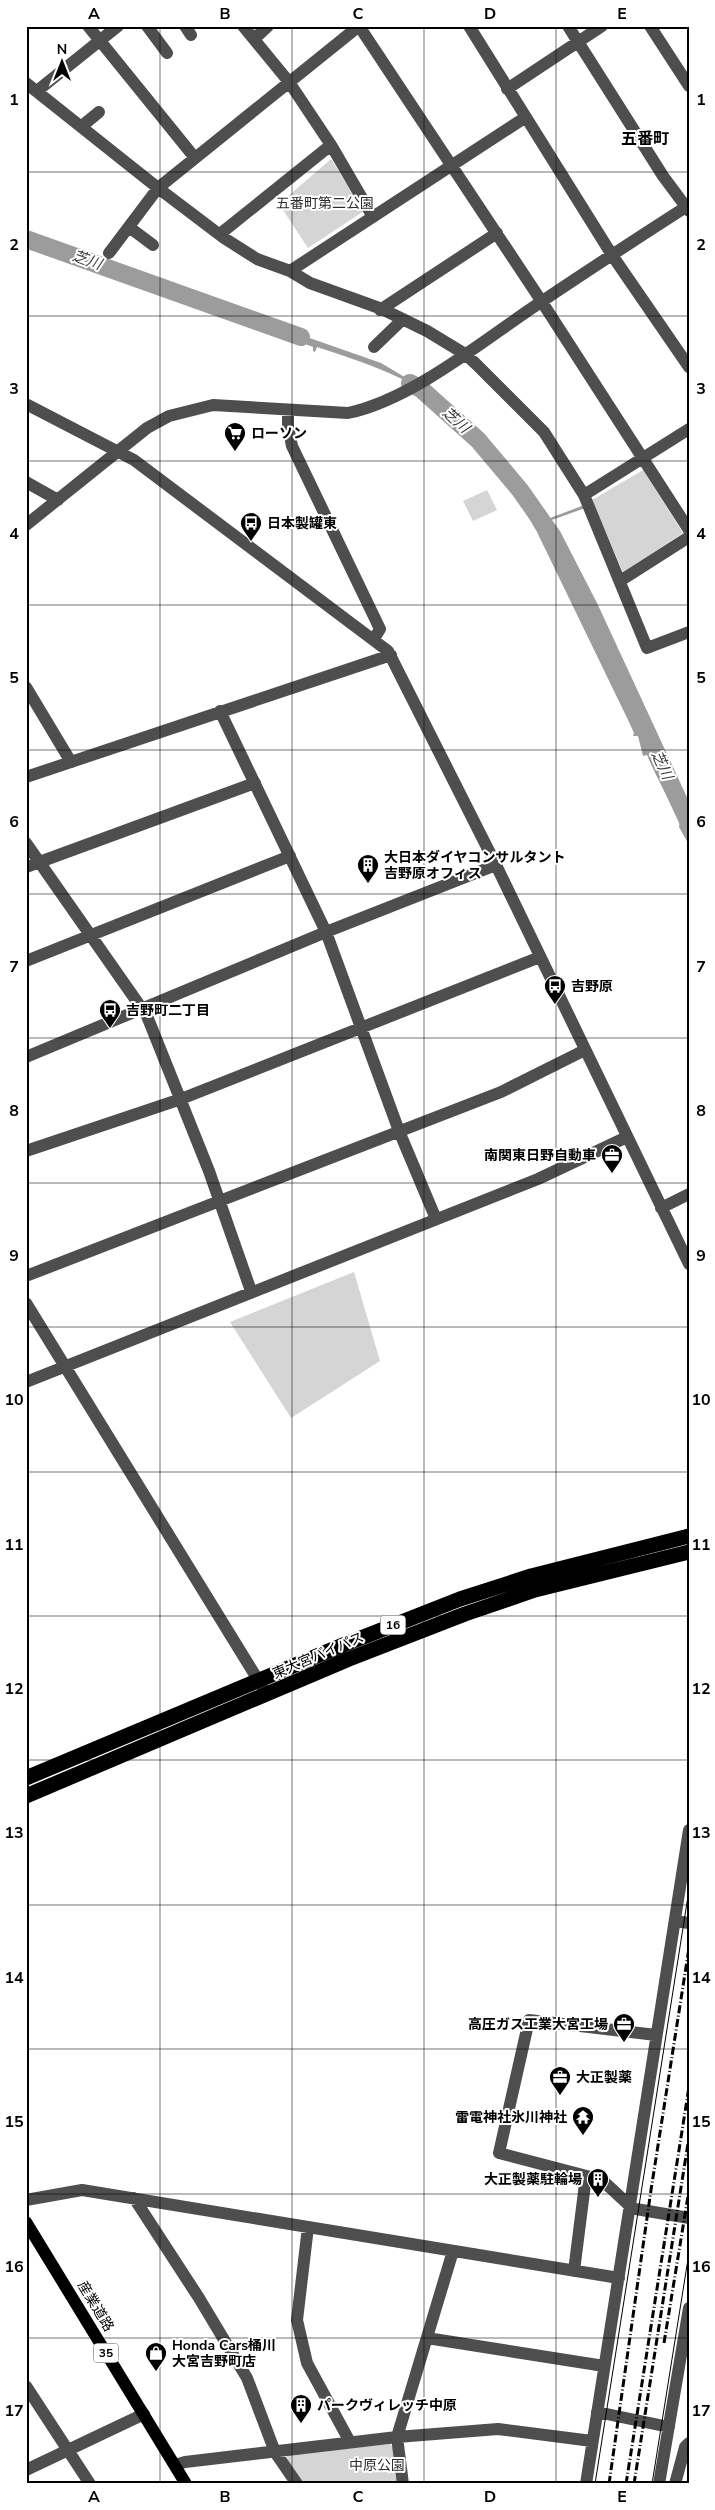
<svg xmlns="http://www.w3.org/2000/svg" width="715" height="2510" font-family="'Nunito Sans','Noto Sans JP',sans-serif">
	<style>
		.green { fill: #d5d5d5 }
		.water { fill: #9c9c9c }
		.lines { fill: none; stroke-linecap: round; stroke-linejoin: round }
		.river { stroke: #9c9c9c; stroke-width: 18 }
		.minor { stroke: #4e4e4e; stroke-width: 12 }
		.major { stroke: #000; stroke-width: 12 }
		.highway { stroke: #000; stroke-width: 15 }
		.tram { stroke: #000; stroke-width: 1 }
		.rail { stroke: #000; stroke-width: 3; stroke-dasharray: 8 2.5 1 2.5; stroke-linecap: butt }
		.grid { fill: none; stroke: #000; stroke-width: 1; stroke-opacity: 0.55 }
		.labels { text-anchor: middle; stroke-width: 4; stroke-linejoin: round; paint-order: stroke }
		.shield { fill: #fff; stroke: #4c4c4c; stroke-width: 1 }
		.shield-label { font-size: 12px; font-weight: bold; fill: #000 }
		.park-label { font-size: 14px; fill: #2c2c2c; stroke: #fff }
		.poi-label { font-size: 14px; font-weight: bold; fill: #000; stroke: #fff; text-anchor: start }
		.street-label { font-size: 14px; fill: #000; stroke: #fff }
		.water-label { font-size: 15px; font-style: italic; fill: #3d3d3d; stroke: #fff }
		.quarter-label { font-size: 16px; font-weight: bold; fill: #000; stroke: #fff }
		.neatline { fill: none; stroke: #000; stroke-width: 2 }
		.grid-label { font-size: 16px; text-anchor: middle; font-weight: bold; fill: #000 }
	</style>
	<rect width="100%" height="100%" fill="#fff"/>
	<path class="green" d="M331 159 364 211 308 248 279 204Z
		M643 470 683 533 623 572 592 500Z
		M487 490 497 510 473 521 463 501Z
		M354 1272 380 1361 291 1418 230 1322Z
		M390 2444 395 2447 399 2484H303L286 2459 288 2455Z"/>
	<path class="water" d="M281 328 381 363 435 395 467 421 499 456 530 506 537 523 587 504 588 507 538 525 563 572 611 673 620 670V677L612 676C627 690 630 721 646 736L645 739 663 781H666V786L689 831V845L679 827 680 822C669 799 656 777 647 755L643 756 638 736H633L634 733 628 720 537 532 519 501 521 500C491 451 454 406 402 379 375 366 345 356 317 347L315 352 313 351V347L291 339 294 337 290 334 287 336 279 333Z"/>
	<g class="lines">
		<path class="river" d="M26 239 301 337
			M410 383 421 389 478 440 520 490 553 537 589 607 689 823"/>
		<path class="minor" d="M88 26 195 158
			M147 26 167 53
			M185 26 191 35
			M243 26 289 82 331 145 373 217
			M359 26 542 302 689 530
			M469 26 612 255 689 367
			M568 26 663 176 689 211
			M650 26 689 86
			M254 39 268 26
			M26 83 158 188 224 238 257 259 290 271 310 283 382 309 427 331 465 354 476 364 544 432 584 495 647 648 689 632
			M507 89 602 26
			M37 91 118 26
			M82 126 99 112
			M129 227 153 245
			M220 234 331 145
			M109 253 158 188 359 26
			M290 271 526 117
			M380 310 497 233
			M374 347 403 319
			M26 404 134 460 388 651 496 865 689 1264
			M288 411V427L292 446 380 629 374 639
			M26 482 58 500
			M584 495 689 429
			M26 525 147 428 169 416 213 405 348 413C410 400 479 344 532 308 584 273 636 239 689 205
			M620 581 689 537
			M26 687 71 762
			M220 711 326 932 399 1131 436 1219
			M26 777 391 655
			M26 843 147 1016 209 1171 251 1291
			M26 867 255 783
			M26 961 290 856
			M26 1057 326 932 496 865
			M26 1151 181 1099 540 957
			M661 1208 689 1194
			M26 1276 501 1092 585 1050
			M26 1303 263 1688
			M26 1382 538 1179 627 1137
			M675 1921 689 1923
			M134 2198 199 2298 247 2378 275 2452 297 2484
			M26 2200 82 2190 619 2278
			M630 2206 602 2180 499 2153 529 2020 656 2035
			M630 2208 689 2218
			M308 2227 297 2320 307 2363 350 2442
			M574 2271 586 2176
			M427 2338 604 2366
			M26 2386 90 2484
			M597 2412 669 2427
			M175 2465 185 2462 397 2437 498 2429 592 2441
			M26 2470 144 2414
			M403 2484 397 2437 453 2251
			M586 2484 689 1830
			M659 2484 689 2308
			M675 2484 685 2447 689 2443"/>
		<path class="major" d="M26 2222 186 2484"/>
		<path class="highway" d="M26 1778 343 1645 460 1599 531 1576 689 1536
			M26 1796 349 1659 465 1614 535 1590 689 1552"/>
		<path class="tram" d="M595 2484 689 1890
			M652 2484 689 2253"/>
		<path class="rail" d="M664 2343 689 2190
			M609 2484 651 2190 689 1948
			M626 2484 689 2087
			M634 2484 689 2137"/>
	</g>
	<path class="grid" d="M160 26V2484M292 26V2484M424 26V2484M556 26V2484M26 172H689M26 316H689M26 461H689M26 605H689M26 750H689M26 894H689M26 1038H689M26 1183H689M26 1327H689M26 1472H689M26 1616H689M26 1760H689M26 1905H689M26 2049H689M26 2194H689M26 2338H689"/>
	<defs>
		<g id="supermarket-pin" transform="scale(1.125)"><path d="M0 17L-7.5 6A9.5 9.5 0 1 1 7.5 6Z" fill="#000" stroke="#fff"/><path d="M-6-5.5h2.5l.6 2H6L4.5 2H-2.5L-4.4-4H-6ZM-1.5 3.2a1.3 1.3 0 1 0 .1 0ZM3 3.2a1.3 1.3 0 1 0 .1 0Z" fill="#fff"/></g>
		<g id="bus-pin" transform="scale(1.125)"><path d="M0 17L-7.5 6A9.5 9.5 0 1 1 7.5 6Z" fill="#000" stroke="#fff"/><path d="M-5-6H5V4H4V6H2V4H-2V6H-4V4H-5ZM-3.5-4V0h7V-4ZM-3.5 1.2v1.5H-2V1.2ZM2 1.2v1.5H3.5V1.2Z" fill="#fff"/></g>
		<g id="building-pin" transform="scale(1.125)"><path d="M0 17L-7.5 6A9.5 9.5 0 1 1 7.5 6Z" fill="#000" stroke="#fff"/><path d="M-4-6H4V6H1V3H-1V6H-4ZM-2.5-4.3h1.7v1.8h-1.7ZM.8-4.3h1.7v1.8H.8ZM-2.5-1h1.7V.8h-1.7ZM.8-1h1.7V.8H.8Z" fill="#fff"/></g>
		<g id="office-pin" transform="scale(1.125)"><path d="M0 17L-7.5 6A9.5 9.5 0 1 1 7.5 6Z" fill="#000" stroke="#fff"/><path d="M-6-3h4V-5.5h4V-3h4V5H-6ZM-1-4.5V-3h2v-1.5ZM-6 0V1H6V0Z" fill="#fff"/></g>
		<g id="temple-pin" transform="scale(1.125)"><path d="M0 17L-7.5 6A9.5 9.5 0 1 1 7.5 6Z" fill="#000" stroke="#fff"/><path d="M0-6L5-2H3V0L6.5 2.5H4V6H1.5V3h-3V6H-4V2.5H-6.5L-3 0V-2H-5Z" fill="#fff"/></g>
		<g id="shop-pin" transform="scale(1.125)"><path d="M0 17L-7.5 6A9.5 9.5 0 1 1 7.5 6Z" fill="#000" stroke="#fff"/><path d="M-5-2.5h2.3a2.7 3.5 0 0 1 5.4 0H5L5.5 6h-11ZM-1.5-2.5h3a1.5 2.3 0 0 0-3 0Z" fill="#fff"/></g>
	</defs>
	<g fill-rule="evenodd">
		<use href="#supermarket-pin" x="235" y="433"/>
		<use href="#bus-pin" x="251" y="523"/>
		<use href="#building-pin" x="368" y="865"/>
		<use href="#bus-pin" x="555" y="986"/>
		<use href="#bus-pin" x="110" y="1010"/>
		<use href="#office-pin" x="612" y="1155"/>
		<use href="#office-pin" x="624" y="2024"/>
		<use href="#office-pin" x="560" y="2077"/>
		<use href="#temple-pin" x="583" y="2117"/>
		<use href="#building-pin" x="598" y="2179"/>
		<use href="#shop-pin" x="156" y="2353"/>
		<use href="#building-pin" x="301" y="2405"/>
	</g>
	<g class="labels">
		<g class="shield">
			<rect x="380.5" y="1615.5" width="25" height="19" rx="4"/>
			<rect x="93.5" y="2343.5" width="25" height="19" rx="4"/>
		</g>
		<g class="shield-label">
			<text x="393" y="1629">16</text>
			<text x="106" y="2357">35</text>
		</g>
		<g class="park-label">
			<text x="325" y="208">五番町第二公園</text>
			<text x="377" y="2470">中原公園</text>
		</g>
		<g class="poi-label">
			<text x="251" y="438">ローソン</text>
			<text x="267" y="528">日本製罐東</text>
			<text x="384" y="862">大日本ダイヤコンサルタント<tspan x="384" dy="16">吉野原オフィス</tspan></text>
			<text x="571" y="991">吉野原</text>
			<text x="126" y="1015">吉野町二丁目</text>
			<text x="596" y="1160" text-anchor="end">南関東日野自動車</text>
			<text x="608" y="2029" text-anchor="end">高圧ガス工業大宮工場</text>
			<text x="576" y="2082">大正製薬</text>
			<text x="567" y="2122" text-anchor="end">雷電神社氷川神社</text>
			<text x="582" y="2184" text-anchor="end">大正製薬駐輪場</text>
			<text x="172" y="2350">Honda Cars桶川<tspan x="172" dy="16">大宮吉野町店</tspan></text>
			<text x="317" y="2410">パークヴィレッチ中原</text>
		</g>
		<g class="street-label">
			<text transform="translate(318 1655) rotate(-23)" y="5">東大宮バイパス</text>
			<text transform="translate(96 2306) rotate(59)" y="5">産業道路</text>
		</g>
		<g class="water-label">
			<text transform="translate(87 260) rotate(19)" y="5">芝川</text>
			<text transform="translate(456 420) rotate(42)" y="5">芝川</text>
			<text transform="translate(662 765) rotate(65)" y="5">芝川</text>
		</g>
		<g class="quarter-label">
			<text x="645" y="144">五番町</text>
		</g>
	</g>
	<rect width="715" height="2510" fill="none" stroke="#ffffff" stroke-width="55"/>
	<g transform="translate(62 62)" stroke="#ffffff" stroke-width="4" paint-order="stroke">
	<path d="M0-4L9 19L0 12L-9 19Z" fill="#000000"/>
	<text y="-8" font-size="14" font-weight="bold" text-anchor="middle" fill="#000000">N</text>
	</g>
	<rect x="28" y="28" width="660" height="2454" class="neatline"/>
	<g class="grid-label">
		<text x="94" y="19">A</text>
		<text x="225" y="19">B</text>
		<text x="358" y="19">C</text>
		<text x="490" y="19">D</text>
		<text x="622" y="19">E</text>
		<text x="14" y="105">1</text>
		<text x="701" y="105">1</text>
		<text x="14" y="250">2</text>
		<text x="701" y="250">2</text>
		<text x="14" y="394">3</text>
		<text x="701" y="394">3</text>
		<text x="14" y="539">4</text>
		<text x="701" y="539">4</text>
		<text x="14" y="683">5</text>
		<text x="701" y="683">5</text>
		<text x="14" y="827">6</text>
		<text x="701" y="827">6</text>
		<text x="14" y="972">7</text>
		<text x="701" y="972">7</text>
		<text x="14" y="1116">8</text>
		<text x="701" y="1116">8</text>
		<text x="14" y="1261">9</text>
		<text x="701" y="1261">9</text>
		<text x="14" y="1405">10</text>
		<text x="701" y="1405">10</text>
		<text x="14" y="1550">11</text>
		<text x="701" y="1550">11</text>
		<text x="14" y="1694">12</text>
		<text x="701" y="1694">12</text>
		<text x="14" y="1838">13</text>
		<text x="701" y="1838">13</text>
		<text x="14" y="1983">14</text>
		<text x="701" y="1983">14</text>
		<text x="14" y="2127">15</text>
		<text x="701" y="2127">15</text>
		<text x="14" y="2272">16</text>
		<text x="701" y="2272">16</text>
		<text x="14" y="2416">17</text>
		<text x="701" y="2416">17</text>
		<text x="94" y="2502">A</text>
		<text x="225" y="2502">B</text>
		<text x="358" y="2502">C</text>
		<text x="490" y="2502">D</text>
		<text x="622" y="2502">E</text>
	</g>
</svg>
